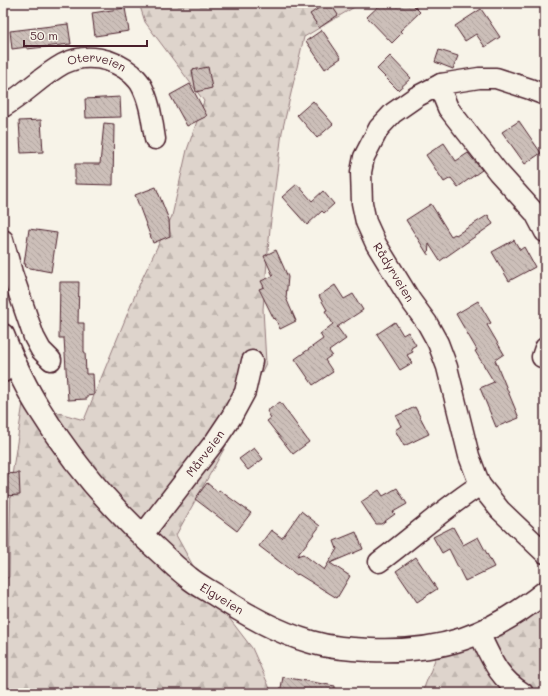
<svg xmlns="http://www.w3.org/2000/svg" width="548" height="696" font-family="Mali,sans-serif">
	<style>
		.forest { fill: url(#forest-firs); stroke: #947a7c }
		.building { fill: url(#building-back-hatch); stroke: #4a1f2b }
		.lines { fill: none; stroke-linecap: round; stroke-linejoin: round }
		.minor-casing { stroke: #4a1f2b; stroke-width: 23 }
		.major-casing { stroke: #4a1f2b; stroke-width: 25 }
		.minor { stroke: #f7f3e8; stroke-width: 20 }
		.major { stroke: #f7f3e8; stroke-width: 22 }
		.labels { text-anchor: middle; stroke-width: 3; stroke-linejoin: round; paint-order: stroke }
		.street-label { font-size: 12px; fill: #4a1f2b; stroke: #f7f3e8 }
	</style>
	<defs>
		<pattern id="forest-firs" width="22" height="20" patternUnits="userSpaceOnUse"><rect width="22" height="20" fill="#ded4cc"/><path d="M5 1l3.5 6h-7zM16 11l3.5 6h-7z" fill="#c0b6af"/></pattern>
		<pattern id="building-back-hatch" width="6" height="6" patternUnits="userSpaceOnUse"><rect width="6" height="6" fill="#ccbfb9"/><path d="M-1 5l2 2M0 0l6 6M5-1l2 2" fill="none" stroke="#b1a49f"/></pattern>
	</defs>
	<rect width="100%" height="100%" fill="#f7f3e8"/>
	<filter id="ink" filterUnits="userSpaceOnUse"><feTurbulence type="fractalNoise" baseFrequency=".025" numOctaves="2"/><feDisplacementMap in="SourceGraphic" scale="8" xChannelSelector="R" yChannelSelector="G"/><feConvolveMatrix kernelMatrix="1 2 1 2 8 2 1 2 1" color-interpolation-filters="sRGB"/></filter>
	<g filter="url(#ink)">
		<path class="forest" d="M139 3H361L304 37 282 132 270 228 263 309 266 363 224 449 176 535 203 584 252 648 272 693H3V580L9 577 11 482 23 403 84 420 140 283 172 216 187 150 204 101 145 22Z
			M545 579V693H422L436 657 517 606Z"/>
		<path class="building" d="M330 3 338 15 319 28 310 14 325 4 327 6Z
			M382 3H411L420 12 400 31 402 33 392 43 367 17Z
			M125 8 129 31 95 36 92 13Z
			M481 9 500 37 485 47 476 34 465 41 455 26Z
			M68 24 71 44 27 49V47L12 49 10 31Z
			M322 30 341 58 325 69 306 41Z
			M439 50 458 56 453 69 435 62Z
			M390 56 411 78 398 90 377 69Z
			M208 67 212 88 196 92 192 70Z
			M190 84 207 116 187 126 170 95Z
			M120 97 121 117 86 118 85 99Z
			M313 101 333 124 317 138 297 115Z
			M41 120 43 152 21 153 19 121Z
			M519 121 541 153 525 164 502 132Z
			M104 123 114 124 113 185 75 184V164H100Z
			M444 143 456 161 468 153 482 170 458 187 451 178 444 182 426 155Z
			M297 184 312 201 323 191 334 204 324 213 322 211 307 225 282 197Z
			M156 187 169 220 170 236 153 243 135 195Z
			M431 204 451 236 455 234 456 235 488 215 493 224 440 261 429 244 428 255 406 220Z
			M29 229 57 233 51 272 25 267 26 264H24Z
			M514 240 520 250 524 247 535 267 509 281 492 252Z
			M276 250 288 277 286 298 296 321 280 329 275 318 274 319 259 289 264 287 261 281 273 276 264 256Z
			M60 282H79L78 323H84V352H85L86 374H93L94 395 87 396V399L68 400 64 338H59Z
			M335 285 344 299 353 294 363 310 337 327 346 339 329 351 332 355 325 360 333 372 313 385 295 359 323 339 320 334 333 324 325 311 327 310 319 296Z
			M478 301 491 323 487 325 504 354 495 360 519 418 496 427 480 388 494 382 475 351 477 350 456 314Z
			M395 322 403 335 408 332 416 345 411 348 413 352 407 355 412 363 400 370 377 334Z
			M280 402 309 442 293 454 267 421 271 418 267 411Z
			M415 407 429 434 404 446 395 430 401 426 396 416Z
			M254 448 263 459 248 470 239 459Z
			M19 473 20 495 3 496V474Z
			M207 483 218 492 219 490 251 513 237 531 195 499Z
			M397 488 407 504 393 512 395 514 381 524H376L361 502 379 490 383 496Z
			M301 511 320 526 297 556 303 554 324 570 337 549 334 541 356 532 363 549 330 563 350 576 337 598 298 574 297 575 259 546 271 530 282 538Z
			M453 527 463 545 478 537 494 567 465 581 449 549 442 553 433 537Z
			M416 557 437 589 417 602 396 571Z
			M283 677 335 686V693H280Z"/>
		<g class="lines">
			<g class="minor-casing">
				<g id="minor">
					<path d="M441 84V91L448 108 498 172 535 213 545 232"/>
					<path id="s1" d="M545 95 530 89 496 78H479L441 84 416 97 393 113 379 128 364 157 361 172 362 203 366 222 376 244 411 301 427 323 438 343 447 367 469 456 480 485 500 510 545 553"/>
					<path id="s2" d="M3 107C24 95 41 76 63 64 86 52 113 58 132 74 135 77 138 80 140 83 150 100 152 120 155 139"/>
					<path d="M3 240 12 273 34 337 41 350 51 360"/>
					<path d="M542 357 545 348"/>
					<path d="M3 372 7 367 15 364"/>
					<path id="s3" d="M142 536 216 440 232 416 245 392 252 361"/>
					<path d="M379 562C413 537 444 508 480 485"/>
					<path d="M479 633C491 658 498 678 523 693"/>
				</g>
			</g>
			<g class="major-casing">
				<g id="major">
					<path id="s4" d="M3 335C13 360 25 387 40 410 73 464 115 512 162 554 170 562 179 570 188 577 196 584 206 589 214 594 245 614 276 632 311 642 331 648 350 649 370 650 441 653 490 636 545 592"/>
				</g>
			</g>
			<use href="#minor" class="minor"/>
			<use href="#major" class="major"/>
		</g>
	</g>
	<g class="labels">
		<g class="street-label">
			<text dy="4" stroke="none"><textPath href="#s2" startOffset="109">Oterveien</textPath></text>
			<text dy="4" stroke="none"><textPath href="#s1" startOffset="340">Rådyrveien</textPath></text>
			<text dy="4" stroke="none"><textPath href="#s3" startOffset="104">Mårveien</textPath></text>
			<text dy="4" stroke="none"><textPath href="#s4" startOffset="348">Elgveien</textPath></text>
		</g>
	</g>
	<rect width="548" height="696" fill="none" stroke="#f7f3e8" stroke-width="16"/>
	<rect x="8" y="8" width="532" height="680" fill="none" stroke="#4a1f2b" stroke-width="1.5" filter="url(#ink)"/>
	<path d="M24 40v6h123v-6" fill="none" stroke="#4a1f2b" stroke-width="2"/>
	<text x="30" y="40" font-size="12" fill="#4a1f2b" stroke="#f7f3e8" stroke-width="3" paint-order="stroke">50 m</text>
</svg>
